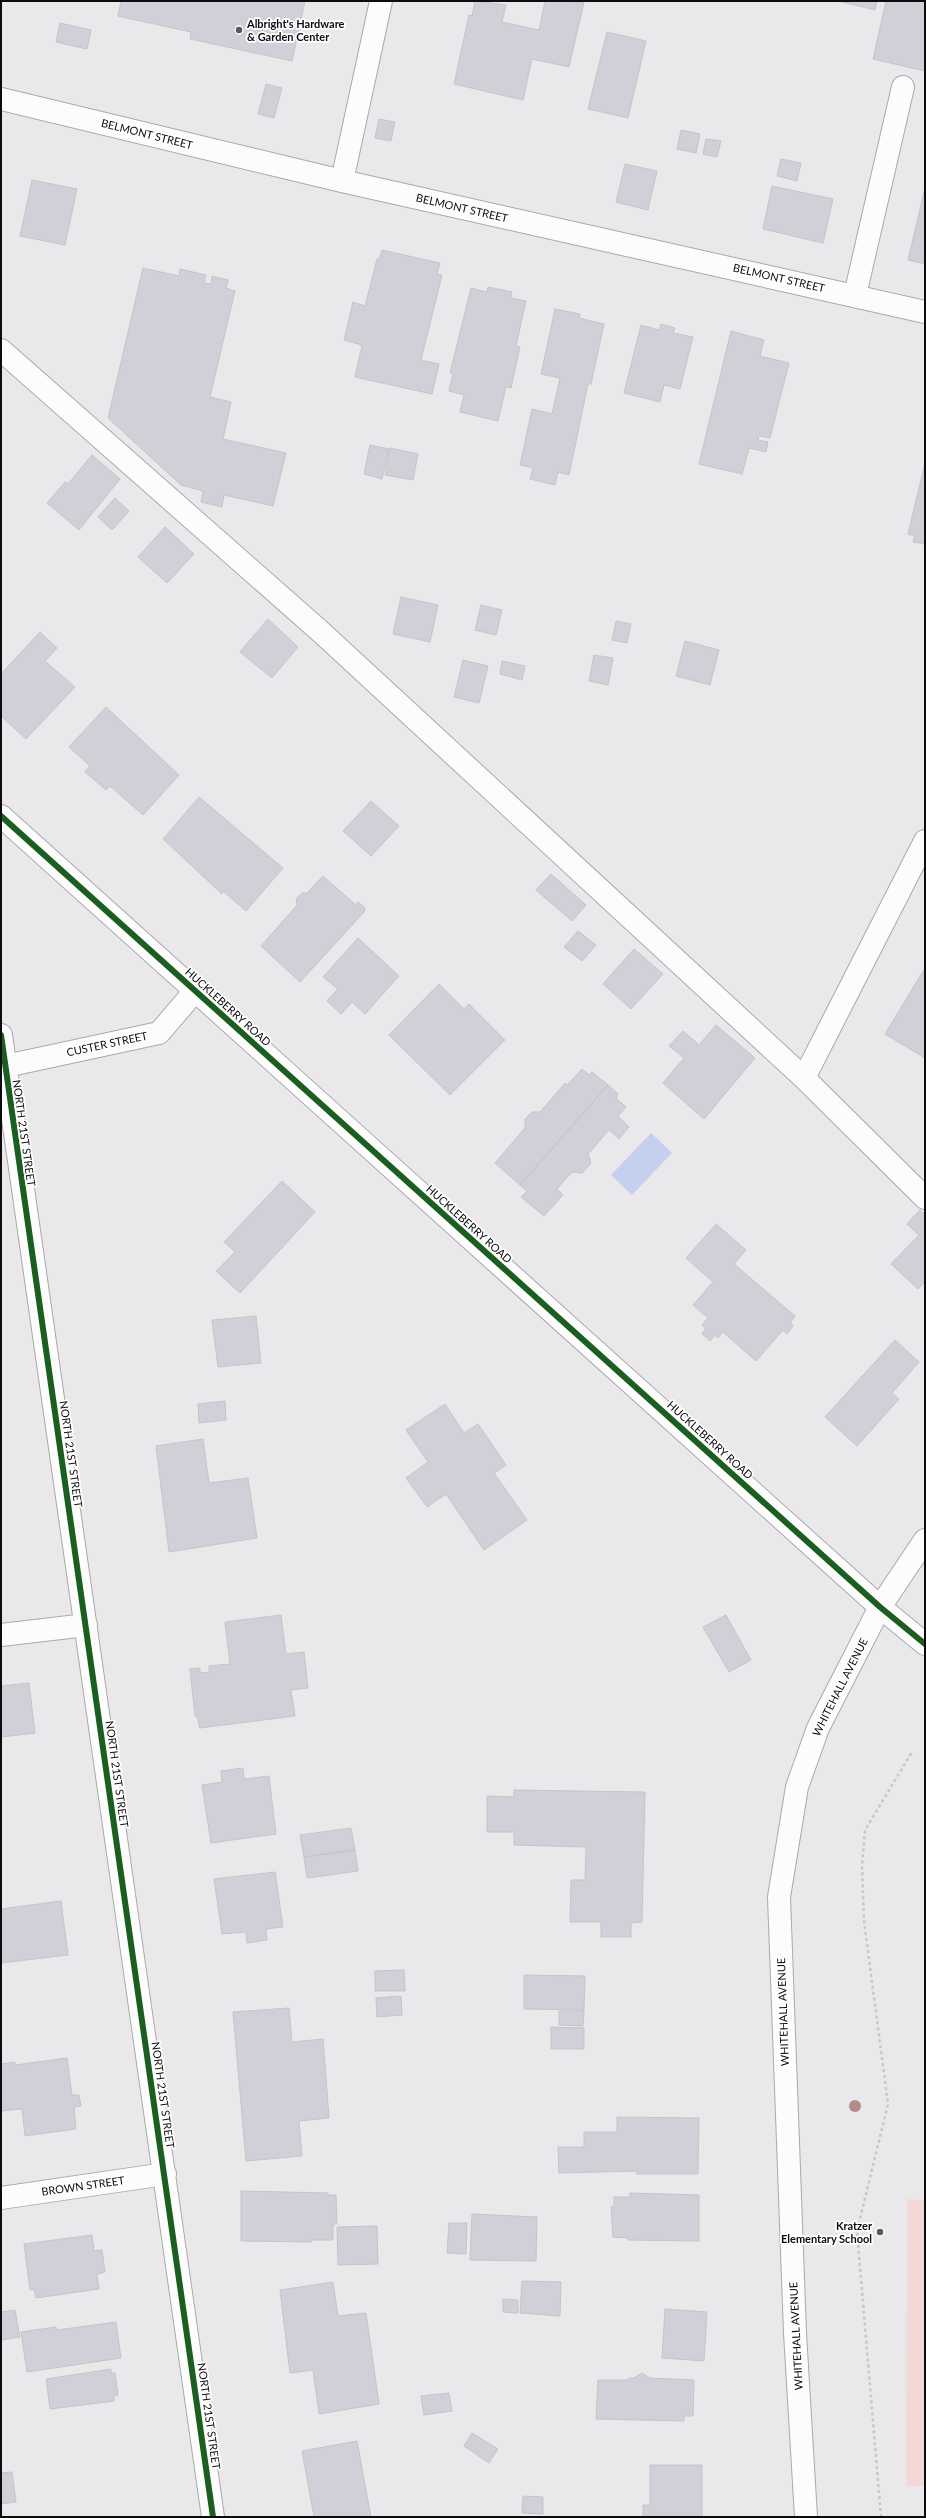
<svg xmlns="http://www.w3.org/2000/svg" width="926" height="2518" font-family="Lato,sans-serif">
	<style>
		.green { fill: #f2d9d7 }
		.water { fill: #c5d0ee }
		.building { fill: #d2cfd8; stroke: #c6c4c7 }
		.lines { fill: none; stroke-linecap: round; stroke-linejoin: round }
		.minor-casing { stroke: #aba8ab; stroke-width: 24 }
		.path { stroke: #c8c7c8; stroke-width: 2.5; stroke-dasharray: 3 3; stroke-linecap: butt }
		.minor { stroke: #fcfcfc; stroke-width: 22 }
		.cycleway-casing { stroke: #fff; stroke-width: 8 }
		.cycleway { stroke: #1b5e20; stroke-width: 6 }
		.tree { fill: #b18c89 }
		.poi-dot { fill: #5b585b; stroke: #fff; stroke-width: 1.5 }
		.labels { text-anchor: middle; stroke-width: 3.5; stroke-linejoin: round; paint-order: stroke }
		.poi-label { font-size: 11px; font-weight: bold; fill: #0d0b0d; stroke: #fff; text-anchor: start }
		.street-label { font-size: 11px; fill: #0d0b0d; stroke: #fff }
	</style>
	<rect width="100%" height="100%" fill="#ebe8eb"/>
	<path class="green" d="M907 2199 925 2200V2486H906Z"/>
	<path class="water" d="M651 1133 672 1153 632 1195 611 1175Z"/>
	<path class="building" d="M121 1H305L292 61 190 39 191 32 118 16Z
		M475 1 506 5 502 22 539 30 545 1 584 2 569 67 532 59 523 100 454 84 469 15 472 16Z
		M838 1H877L875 10Z
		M886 1H925V71L873 59Z
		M60 23 91 30 87 49 56 42Z
		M607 32 646 41 628 118 588 109Z
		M266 84 282 88 274 118 258 114Z
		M379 119 395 122 391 141 375 138Z
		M681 130 700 134 696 153 677 149Z
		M706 139 721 141 717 157 703 154Z
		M781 159 801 163 797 181 777 176Z
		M625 164 657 171 648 210 616 202Z
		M32 180 77 189 65 245 20 236Z
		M772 186 833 199 823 243 763 229Z
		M925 188V264L908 260Z
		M382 250 440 263 437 274 442 275 421 360 439 364 432 394 355 377 362 345 344 340 353 302 365 306 377 259 379 260Z
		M143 268 179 276 180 269 206 275 204 283 211 284 212 276 228 280 226 288 235 291 210 397 231 402 223 439 286 453 273 506 224 495 222 507 201 502 203 491 181 485 108 418Z
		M488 287 512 292 511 298 526 301 516 346 520 347 511 388 506 387 498 421 460 412 464 395 449 391 453 373H450L471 288 487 292Z
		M555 309 580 314 579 318 604 324 591 384H588L569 475 558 472 555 485 530 479 533 468 520 465 532 409 552 414 560 378 541 374Z
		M661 324 675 328 673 333 693 337 680 389 664 385 660 402 624 393 641 325 659 330Z
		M731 331 764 340 760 356 789 363 770 438 759 436 758 440 768 442 766 452 749 448 742 474 699 464Z
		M370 445 389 449 382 479 364 474Z
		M390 448 418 454 413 480 385 475Z
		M92 455 120 479 79 530 47 503 65 482 68 484Z
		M925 463V544L913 542 915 536 908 534Z
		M115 498 129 511 112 530 98 517Z
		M165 527 194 554 167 583 138 557Z
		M401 597 438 605 430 642 393 634Z
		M481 605 502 610 496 635 475 630Z
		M268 619 298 647 272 678 240 652Z
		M616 621 631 624 627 643 612 640Z
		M40 632 57 648 45 661 75 687 26 739 1 716V674Z
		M685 641 719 650 710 685 676 676Z
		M594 655 613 658 608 685 589 681Z
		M463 660 488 666 479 703 454 697Z
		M502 661 525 666 522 680 500 674Z
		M106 707 179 775 143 815 110 786 106 790 85 772 90 766 69 747Z
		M199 797 283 868 246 911 223 891 222 894 163 839Z
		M371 801 399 826 371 856 343 831Z
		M551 874 586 905 572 921 536 890Z
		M323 876 356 905 358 902 365 908 364 912 300 982 261 946 297 905 296 899 302 893H307Z
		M578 931 596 945 582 961 564 947Z
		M358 938 399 976 365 1014 352 1002 341 1014 327 1001 338 989 323 977Z
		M634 949 663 974 631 1009 603 984Z
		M925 968V1058L885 1034Z
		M439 984 464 1009 469 1004 505 1040 450 1095 389 1035Z
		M716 1025 755 1058 704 1119 663 1083 684 1058 669 1046 683 1031 699 1045Z
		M582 1069 589 1075 592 1072 608 1085 520 1185 495 1163 525 1128V1119L532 1112H540L565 1083 567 1085Z
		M608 1085 618 1094 616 1098 626 1107 618 1116 629 1127 619 1139 609 1130 588 1154 591 1163 582 1173 572 1172 557 1189 563 1195 544 1216 521 1197 527 1191 520 1185Z
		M282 1181 315 1212 240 1293 216 1271 235 1252 224 1242Z
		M920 1210 925 1215V1282L918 1289 891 1264 919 1235 907 1224Z
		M716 1224 746 1250 734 1264 795 1316 790 1323 793 1326 787 1334 783 1330 756 1361 723 1332 718 1338 715 1335 710 1341 702 1334 706 1328 702 1325 708 1318 693 1305 713 1282 686 1258Z
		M256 1316 261 1363 218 1367 212 1320Z
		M895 1340 919 1362 892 1393 899 1399 857 1446 825 1417Z
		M225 1401 226 1420 199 1423 198 1404Z
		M445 1404 464 1433 478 1424 506 1465 494 1473 527 1520 484 1550 446 1494 427 1507 406 1478 428 1462 406 1430Z
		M203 1439 209 1483 248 1478 257 1538 169 1552 156 1446Z
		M281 1615 286 1654 304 1652 308 1688 291 1690 295 1716 200 1728 197 1716H195L190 1669 200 1668V1673L209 1672V1666L230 1664 225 1622Z
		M726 1615 751 1660 729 1672 703 1627Z
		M29 1683 35 1733 1 1737V1686Z
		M243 1768 244 1779 269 1776 276 1834 211 1843 202 1785 222 1782 221 1771Z
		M514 1790 645 1792 642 1922 631 1923V1937H601V1922H570L571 1880H585L586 1847 514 1845V1832H487V1796L514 1797Z
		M351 1828 355 1850 304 1857 300 1835Z
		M355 1850 358 1871 307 1878 304 1857Z
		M275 1872 283 1927 266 1929 267 1940 247 1943 246 1932 222 1934 214 1879Z
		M61 1901 68 1955 1 1963V1909Z
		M404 1970 405 1991H375V1971Z
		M524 1975 585 1976 584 2010 524 2009Z
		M401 1996 402 2015 377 2017 376 1998Z
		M289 2008 292 2042 323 2039 329 2118 299 2121 302 2156 246 2161 233 2012Z
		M559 2011H584L583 2026 559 2025Z
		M551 2027 584 2028V2049H551Z
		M67 2058 72 2095H79L81 2106 74 2107 76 2129 25 2136 22 2109 1 2111V2064L15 2062V2065Z
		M617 2117 699 2118 698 2174H637V2171L559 2173 558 2147H584V2132H617Z
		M241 2191 328 2193V2195H336L337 2224H333V2240H311V2242L241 2241Z
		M630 2193 699 2195V2241L628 2240V2238L613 2237 611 2207 614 2206V2197H630Z
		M472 2214 537 2217 536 2261 470 2260Z
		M449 2223H467L466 2254 447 2253Z
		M377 2226 378 2264 338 2265 337 2227Z
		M92 2235 94 2251 102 2250 105 2272 97 2274 99 2289 36 2298 34 2289 30 2290 24 2244Z
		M522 2281 561 2282 560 2316 520 2313Z
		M333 2282 338 2316 366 2313 379 2404 319 2414 313 2370 290 2373 280 2290Z
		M503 2299 518 2300V2313L503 2312Z
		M665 2309 707 2312 704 2361 662 2358Z
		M15 2310 20 2337 1 2340V2312Z
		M116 2322 121 2358 27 2372 21 2332 56 2327 57 2330Z
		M111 2369V2373H115L118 2395 114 2396V2401L50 2409 46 2379Z
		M642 2373 650 2378 694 2380 693 2416H684V2421L596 2419 598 2380H629V2378H634Z
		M449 2393 452 2411 424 2415 421 2396Z
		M472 2433 498 2449 489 2463 464 2446Z
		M357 2441 371 2517H314L302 2451Z
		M650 2465H702V2517H643V2505H650Z
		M12 2472 16 2502 1 2504V2473Z
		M523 2496 543 2497V2514L522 2513Z"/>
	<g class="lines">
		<g class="minor-casing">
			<path id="minor" d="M1 99 342 181 925 312
				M342 181 381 1
				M855 295 903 87
				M1 350 321 632 804 1078 925 841
				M1 816 880 1607 925 1644
				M1 1035 213 2517
				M1 1067 159 1033 195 991
				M804 1078 925 1198
				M1 1635 86 1625
				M1 2198 165 2174
				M806 2517 795 2333 779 1897 797 1787 818 1728 880 1607 925 1540"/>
		</g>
		<path class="path" d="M881 2517 857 2231 888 2104 864 1921 862 1866 865 1830 912 1752"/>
		<use href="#minor" class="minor"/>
		<g class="cycleway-casing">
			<path id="cycleway" d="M1 816 880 1607 925 1644
				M1 1035 213 2517"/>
		</g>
		<use href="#cycleway" class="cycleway"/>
	</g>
	<circle class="tree" cx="855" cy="2106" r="6"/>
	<g class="poi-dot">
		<circle cx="239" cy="30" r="4"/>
		<circle cx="880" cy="2232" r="4"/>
	</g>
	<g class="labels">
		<g class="poi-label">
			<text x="247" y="28">Albright's Hardware<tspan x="247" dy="13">&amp; Garden Center</tspan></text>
			<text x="872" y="2230" text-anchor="end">Kratzer<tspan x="872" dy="13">Elementary School</tspan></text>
		</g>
		<g class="street-label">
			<text transform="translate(147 134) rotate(14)" y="4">BELMONT STREET</text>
			<text transform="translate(462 208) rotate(13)" y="4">BELMONT STREET</text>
			<text transform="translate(779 278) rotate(13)" y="4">BELMONT STREET</text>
			<text transform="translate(228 1007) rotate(42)" y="4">HUCKLEBERRY ROAD</text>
			<text transform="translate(107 1044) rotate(-12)" y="4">CUSTER STREET</text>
			<text transform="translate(24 1133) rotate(82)" y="4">NORTH 21ST STREET</text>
			<text transform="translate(469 1224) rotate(42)" y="4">HUCKLEBERRY ROAD</text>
			<text transform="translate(710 1440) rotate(42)" y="4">HUCKLEBERRY ROAD</text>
			<text transform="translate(71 1454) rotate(82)" y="4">NORTH 21ST STREET</text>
			<text transform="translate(840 1687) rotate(-63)" y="4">WHITEHALL AVENUE</text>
			<text transform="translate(117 1774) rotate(82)" y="4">NORTH 21ST STREET</text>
			<text transform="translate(783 2012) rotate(-92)" y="4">WHITEHALL AVENUE</text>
			<text transform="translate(163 2095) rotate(82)" y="4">NORTH 21ST STREET</text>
			<text transform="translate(83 2186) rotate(-8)" y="4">BROWN STREET</text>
			<text transform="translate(796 2336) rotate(-93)" y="4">WHITEHALL AVENUE</text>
			<text transform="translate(209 2416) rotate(82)" y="4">NORTH 21ST STREET</text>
		</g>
	</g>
	<rect width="926" height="2518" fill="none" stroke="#0d0b0d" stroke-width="4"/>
</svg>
